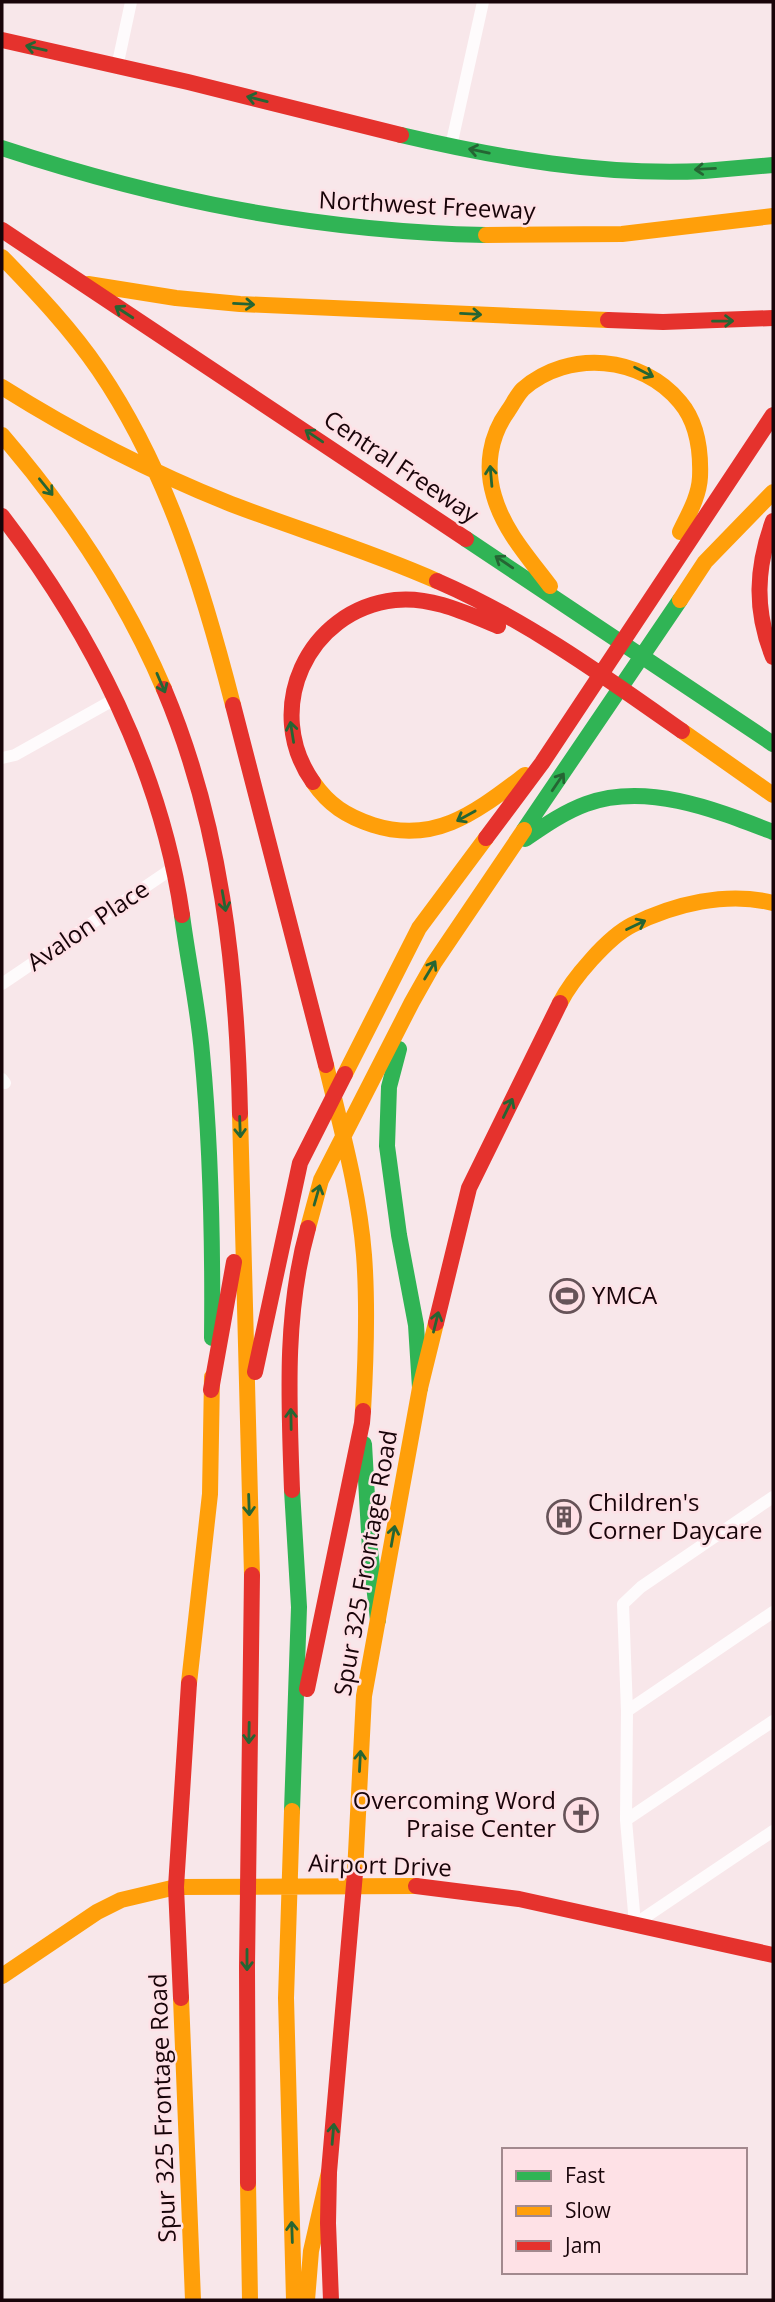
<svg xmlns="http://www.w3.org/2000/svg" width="775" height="2302" font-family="'Open Sans',sans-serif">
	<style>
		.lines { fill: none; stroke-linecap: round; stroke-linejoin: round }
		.street { stroke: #fefbfc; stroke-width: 12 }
		.fast { stroke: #30b455; stroke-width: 16 }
		.slow { stroke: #ff9f0a; stroke-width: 16 }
		.jam { stroke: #e5322d; stroke-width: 16 }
		.oneway { stroke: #256533 }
		.labels { text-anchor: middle; stroke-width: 5; stroke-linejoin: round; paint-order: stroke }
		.street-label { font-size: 24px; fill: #180409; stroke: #fee1e6 }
		.poi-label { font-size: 24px; fill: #180409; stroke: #fee1e6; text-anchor: start }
	</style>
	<rect width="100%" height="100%" fill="#f8e7ea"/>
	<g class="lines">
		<path class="street" d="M117 67 131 2
			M451 146 483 2
			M2 758 15 755 115 699
			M2 984 173 868
			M2 1079 5 1083
			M773 1612 627 1711 626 1820 635 1924 773 1831
			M627 1711 623 1604 641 1587 773 1497
			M626 1820 773 1721"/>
		<path class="fast" d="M401 135C499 158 603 176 704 171 727 169 750 167 773 165
			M2 148C163 201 316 231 486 235
			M466 539 773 744
			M524 830 680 600
			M525 839C544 826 564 812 586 804 647 782 716 810 773 832
			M182 915C188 961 198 1007 202 1053 211 1148 213 1243 212 1338
			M399 1049 389 1087 387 1146 399 1235 416 1325 420 1388
			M364 1444 370 1550 378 1620
			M292 1490 299 1607 292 1811"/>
		<path class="slow" d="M486 235 622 234 773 216
			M2 257C37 293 71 329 99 370 168 472 203 588 233 705
			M88 284 176 298 240 304 608 320
			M2 387C75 433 151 472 231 504 299 530 370 551 437 581
			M2 435C69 513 124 595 164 689
			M550 586C529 558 504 531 494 496 485 466 490 436 508 411 513 404 517 395 523 389 569 349 642 356 680 402 697 422 701 452 700 477 699 497 688 515 680 532
			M680 600 705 562 773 492
			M682 731 773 795
			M313 782C329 805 346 816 373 825 436 845 477 811 525 775
			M560 1003C572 979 608 937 632 925 674 904 727 891 773 903
			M326 1065C341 1128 359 1191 364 1255 368 1307 366 1359 363 1411
			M345 1074 419 928 486 838
			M240 1114 252 1575
			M308 1228 321 1180 412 1002 434 963 524 830
			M189 1683 210 1494 212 1377
			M292 1811 286 1998 294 2300
			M355 1873 364 1696 420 1388 436 1323
			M2 1976 97 1912 121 1900 176 1887 416 1886
			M181 1998 193 2300
			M248 2183 250 2300
			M307 2300 311 2251 329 2172"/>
		<path class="jam" d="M2 40 188 82 401 135
			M2 230 466 539
			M608 320 663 322 773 318
			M2 516C91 632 161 769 182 915
			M773 521C756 568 754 610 773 657
			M437 581C525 619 604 676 682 731
			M164 689C221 824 237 969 240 1114
			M233 705 326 1065
			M313 782C262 710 307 610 395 600 431 596 466 613 498 626
			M486 838 542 763 773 415
			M436 1323 469 1188 560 1003
			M255 1372 300 1163 345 1074
			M211 1390 234 1262
			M292 1490C289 1403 284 1313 308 1228
			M307 1689 362 1423 363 1411
			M416 1886 519 1899 773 1955
			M181 1998 176 1887 189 1683
			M248 2183 247 1967 252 1575
			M331 2300 328 2223 329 2172 355 1873"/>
	</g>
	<defs><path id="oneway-shaft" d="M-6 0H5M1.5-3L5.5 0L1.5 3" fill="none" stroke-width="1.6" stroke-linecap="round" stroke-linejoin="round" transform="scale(1.75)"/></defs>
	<g class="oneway">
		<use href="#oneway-shaft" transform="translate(36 48) rotate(-167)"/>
		<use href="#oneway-shaft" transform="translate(257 99) rotate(-166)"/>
		<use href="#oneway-shaft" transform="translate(479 151) rotate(-168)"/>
		<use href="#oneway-shaft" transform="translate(705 169) rotate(177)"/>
		<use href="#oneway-shaft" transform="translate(244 304) rotate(3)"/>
		<use href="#oneway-shaft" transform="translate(124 312) rotate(-147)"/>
		<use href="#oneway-shaft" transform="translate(471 314) rotate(3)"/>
		<use href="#oneway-shaft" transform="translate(723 321) rotate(-1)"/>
		<use href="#oneway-shaft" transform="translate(644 372) rotate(27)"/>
		<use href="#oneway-shaft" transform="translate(314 436) rotate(-146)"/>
		<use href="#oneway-shaft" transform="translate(491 476) rotate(-95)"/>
		<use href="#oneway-shaft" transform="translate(46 487) rotate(51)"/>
		<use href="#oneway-shaft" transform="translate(504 562) rotate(-146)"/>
		<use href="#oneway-shaft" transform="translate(161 683) rotate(67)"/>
		<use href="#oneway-shaft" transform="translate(292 732) rotate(-99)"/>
		<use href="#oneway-shaft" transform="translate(558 782) rotate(-56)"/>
		<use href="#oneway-shaft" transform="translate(466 816) rotate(151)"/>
		<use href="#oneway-shaft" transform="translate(224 901) rotate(80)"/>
		<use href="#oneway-shaft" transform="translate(636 925) rotate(-26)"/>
		<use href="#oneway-shaft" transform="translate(430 970) rotate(-59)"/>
		<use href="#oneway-shaft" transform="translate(508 1108) rotate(-64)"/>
		<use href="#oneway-shaft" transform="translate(240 1127) rotate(88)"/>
		<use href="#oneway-shaft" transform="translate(317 1195) rotate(-74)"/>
		<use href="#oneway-shaft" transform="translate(436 1322) rotate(-76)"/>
		<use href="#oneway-shaft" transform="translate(291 1419) rotate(-91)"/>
		<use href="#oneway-shaft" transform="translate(249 1505) rotate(88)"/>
		<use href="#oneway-shaft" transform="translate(393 1536) rotate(-80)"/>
		<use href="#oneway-shaft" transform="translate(249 1733) rotate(91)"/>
		<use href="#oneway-shaft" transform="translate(360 1761) rotate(-87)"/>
		<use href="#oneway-shaft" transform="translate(247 1960) rotate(90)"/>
		<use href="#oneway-shaft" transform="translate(333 2134) rotate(-85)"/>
		<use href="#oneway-shaft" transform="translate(292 2232) rotate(-92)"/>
	</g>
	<defs>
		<g id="stadium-ring" transform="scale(1.75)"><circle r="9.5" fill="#fee1e6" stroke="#665358" stroke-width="1.5"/><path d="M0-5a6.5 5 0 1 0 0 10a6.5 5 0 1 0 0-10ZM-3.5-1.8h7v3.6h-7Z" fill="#665358"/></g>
		<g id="building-ring" transform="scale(1.75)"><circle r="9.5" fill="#fee1e6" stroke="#665358" stroke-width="1.5"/><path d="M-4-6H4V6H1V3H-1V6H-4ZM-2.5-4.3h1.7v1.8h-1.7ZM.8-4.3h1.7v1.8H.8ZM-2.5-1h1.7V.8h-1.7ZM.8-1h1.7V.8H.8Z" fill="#665358"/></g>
		<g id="church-ring" transform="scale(1.75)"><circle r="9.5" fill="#fee1e6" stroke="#665358" stroke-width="1.5"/><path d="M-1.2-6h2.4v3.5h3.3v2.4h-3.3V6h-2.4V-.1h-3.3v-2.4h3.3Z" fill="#665358"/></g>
	</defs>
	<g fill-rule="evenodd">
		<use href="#stadium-ring" x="567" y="1296"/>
		<use href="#building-ring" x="564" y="1517"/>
		<use href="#church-ring" x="581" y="1815"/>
	</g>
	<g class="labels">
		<g class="street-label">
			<text transform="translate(427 206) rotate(3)" y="8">Northwest Freeway</text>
			<text transform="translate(401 467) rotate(34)" y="8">Central Freeway</text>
			<text transform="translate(88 926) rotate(-34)" y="8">Avalon Place</text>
			<text transform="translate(366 1563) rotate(-80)" y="8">Spur 325 Frontage Road</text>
			<text transform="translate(380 1866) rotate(2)" y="8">Airport Drive</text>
			<text transform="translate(163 2108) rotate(-92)" y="8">Spur 325 Frontage Road</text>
		</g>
		<g class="poi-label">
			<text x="592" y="1304">YMCA</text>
			<text x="588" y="1511">Children's<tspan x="588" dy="28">Corner Daycare</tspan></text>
			<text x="556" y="1809" text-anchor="end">Overcoming Word<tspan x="556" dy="28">Praise Center</tspan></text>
		</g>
	</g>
	<rect width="775" height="2302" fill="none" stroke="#180409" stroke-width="7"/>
	<rect x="502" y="2148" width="245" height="126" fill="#fee1e6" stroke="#a2898e" stroke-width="2"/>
	<rect x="516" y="2171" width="35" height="10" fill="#30b455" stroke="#a2898e" stroke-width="2"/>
	<text x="565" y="2183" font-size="21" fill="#180409">Fast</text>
	<rect x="516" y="2206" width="35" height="10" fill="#ff9f0a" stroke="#a2898e" stroke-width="2"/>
	<text x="565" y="2218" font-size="21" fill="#180409">Slow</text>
	<rect x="516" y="2241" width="35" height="10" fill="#e5322d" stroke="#a2898e" stroke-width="2"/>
	<text x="565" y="2253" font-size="21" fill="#180409">Jam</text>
</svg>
